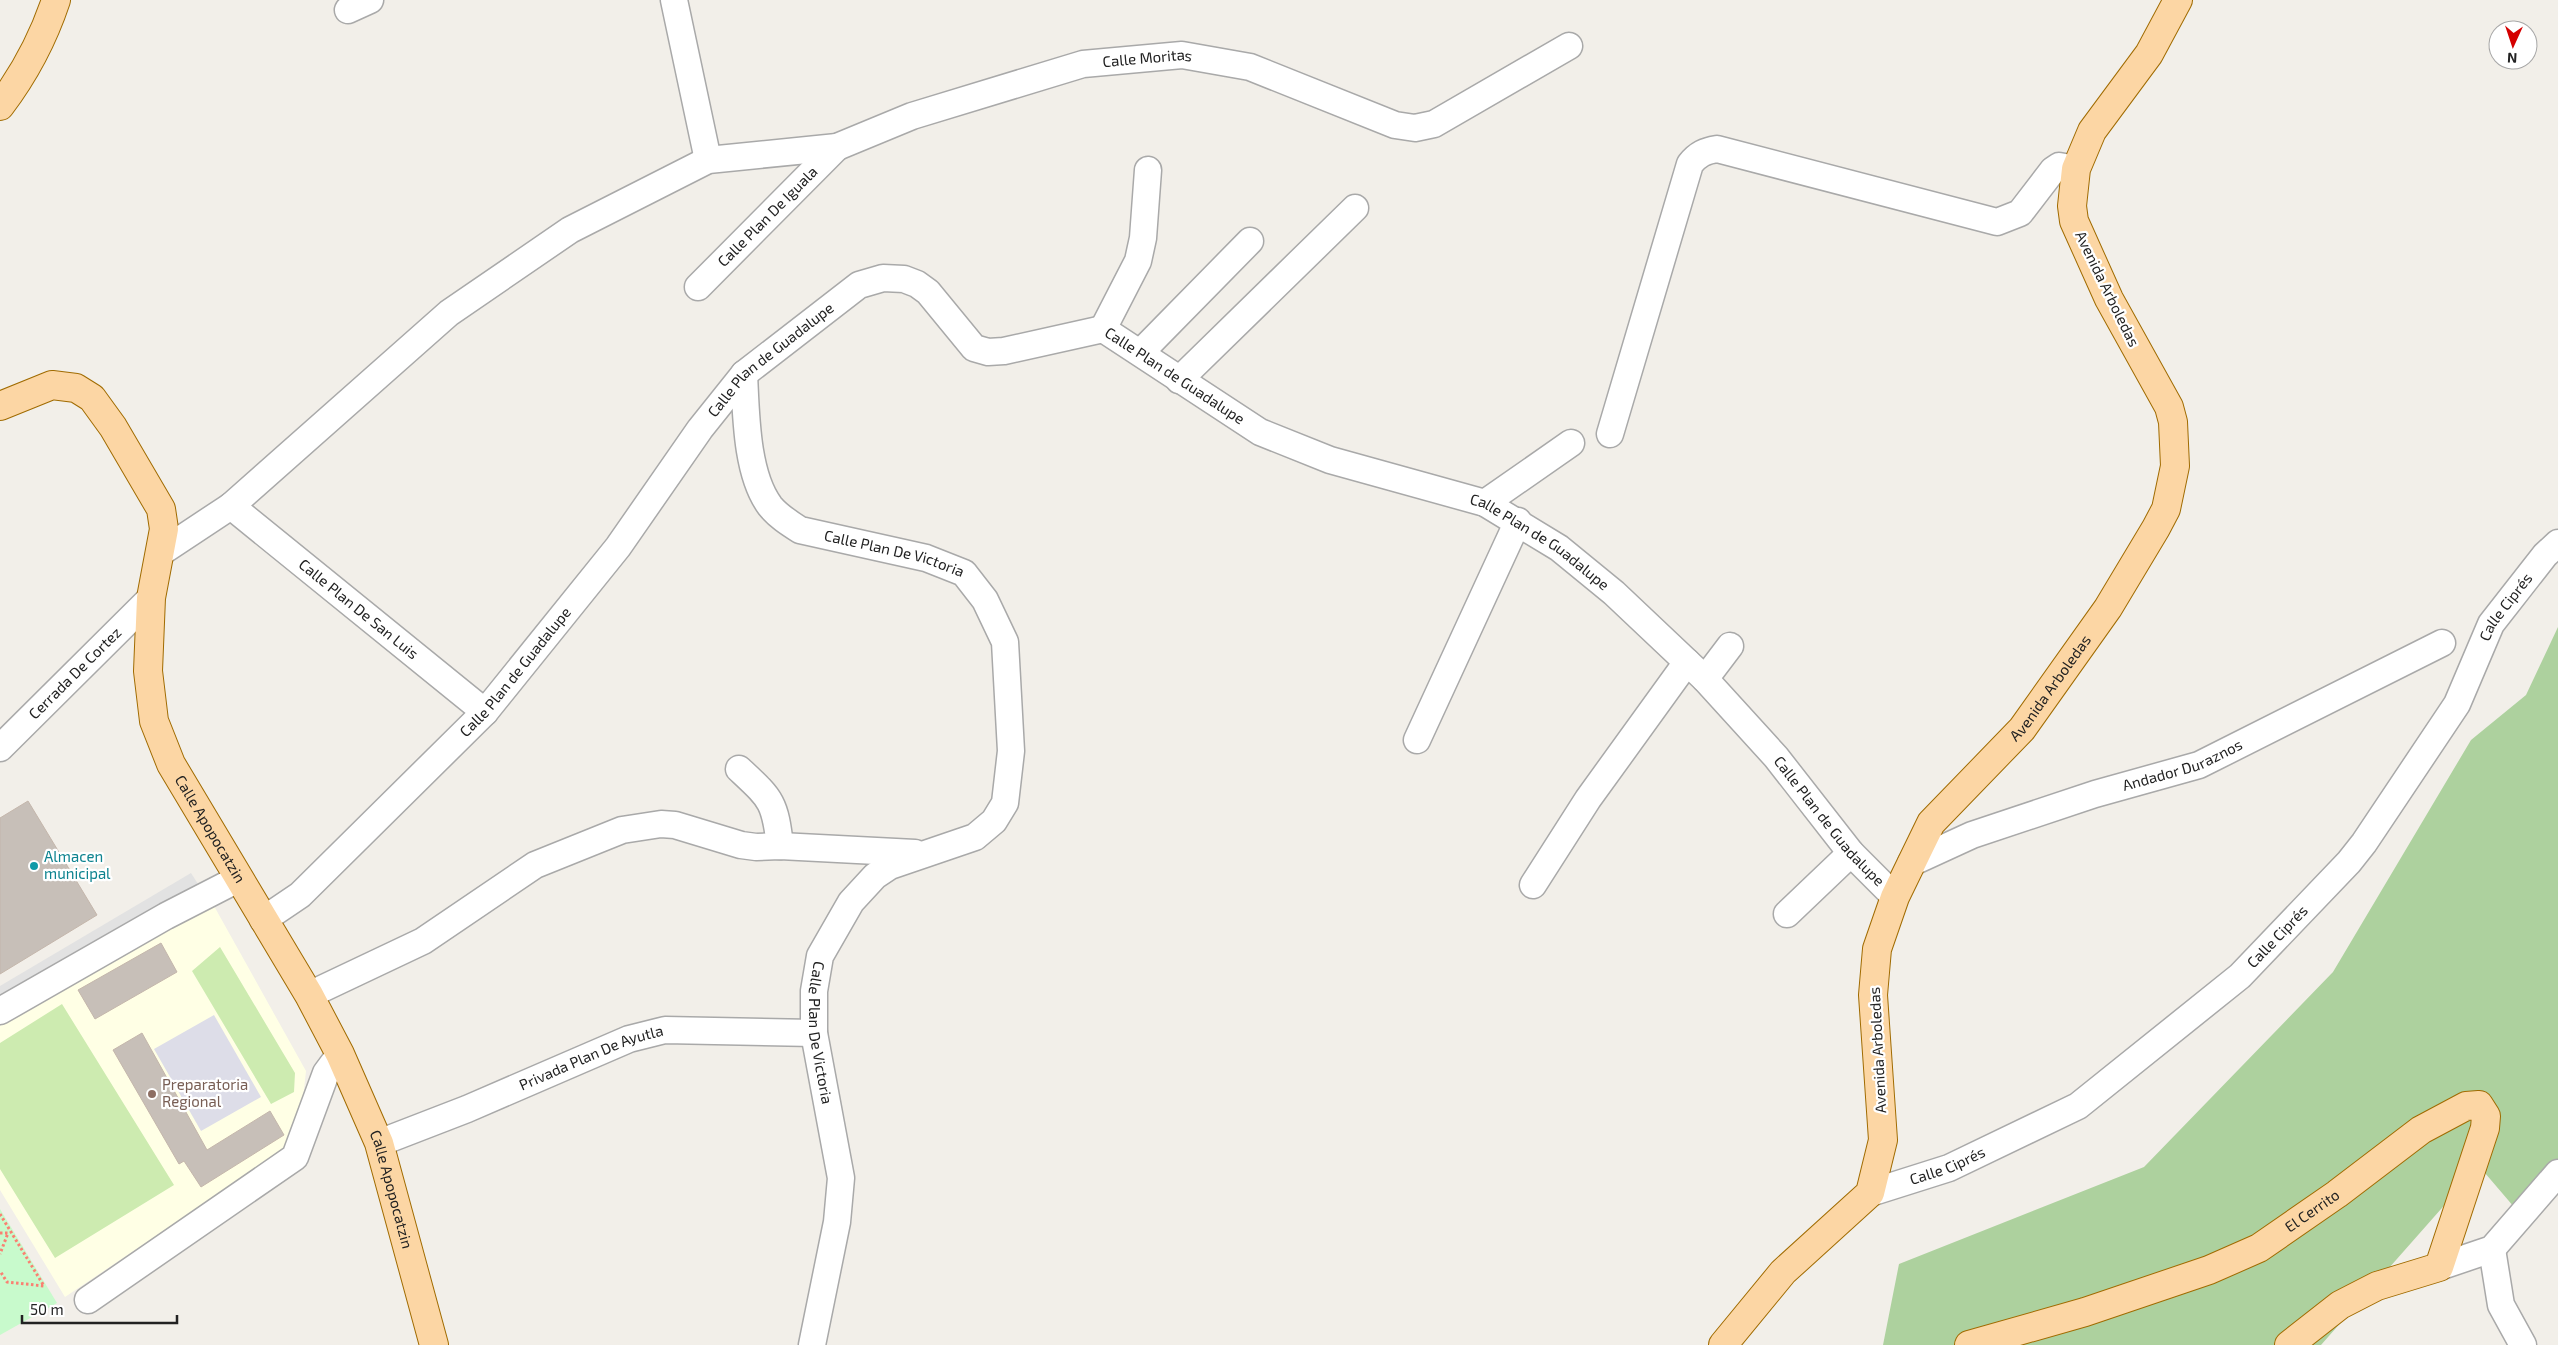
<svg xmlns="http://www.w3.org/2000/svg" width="2558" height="1345" font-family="'Exo 2',sans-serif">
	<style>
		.education { fill: #ffffe5 }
		.grass { fill: #cdebb0 }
		.forest { fill: #add19e }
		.park { fill: #c8facc }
		.parking { fill: #e2e2e2 }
		.plaza { fill: #dddde8 }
		.building { fill: #c7bfb8; stroke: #c4b6ab }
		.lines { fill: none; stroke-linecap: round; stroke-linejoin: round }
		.minor-casing { stroke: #a9a9a9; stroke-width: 29 }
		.major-casing { stroke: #a06b00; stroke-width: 30 }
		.path { stroke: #fa8072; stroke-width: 3; stroke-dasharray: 2.5 2.5; stroke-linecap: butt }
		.minor { stroke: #fff; stroke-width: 26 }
		.major { stroke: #fcd6a4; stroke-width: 28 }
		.culture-dot { fill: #0f9aa8; stroke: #fff; stroke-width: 2 }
		.education-dot { fill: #8d6e63; stroke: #fff; stroke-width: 2 }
		.labels { text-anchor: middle; stroke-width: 4.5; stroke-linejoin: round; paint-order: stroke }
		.street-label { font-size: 15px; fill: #222; stroke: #fff }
		.culture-label { font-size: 15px; fill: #0d838f; stroke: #fff; text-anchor: start }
		.education-label { font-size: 15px; fill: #785e54; stroke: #fff; text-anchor: start }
	</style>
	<rect width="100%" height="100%" fill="#f2efe9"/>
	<path class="education" d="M214 906 306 1071 301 1117 288 1147 65 1297 0 1190V1026L74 977Z"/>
	<path class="grass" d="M220 947 295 1073 294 1092 271 1104 192 971Z
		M62 1004 174 1185 55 1258 0 1169V1043Z"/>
	<path class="forest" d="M2558 627V1159L2514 1207 2479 1166 2321 1345H1883L1899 1264 2144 1167 2333 972 2471 740 2526 695Z"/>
	<path class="park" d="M0 1209 57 1303 0 1335Z"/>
	<path class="parking" d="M191 873 198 884 0 1002V986Z"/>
	<path class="plaza" d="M214 1015 261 1097 201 1131 154 1049Z"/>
	<path class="building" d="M28 801 97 915 0 974V818Z
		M161 943 177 972 95 1019 78 990Z
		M142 1033 207 1150 270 1111 284 1135 201 1187 184 1161 179 1164 113 1050Z"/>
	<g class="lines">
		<g class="minor-casing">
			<g id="minor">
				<path d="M674 0 708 160"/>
				<path d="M348 10 370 0"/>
				<path id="s1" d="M698 287 837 147"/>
				<path d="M1103 329 1138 261 1143 238 1148 170"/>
				<path d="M1141 352 1250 241"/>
				<path id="s2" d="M744 374C746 413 746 474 770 506 778 516 789 523 800 530L926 558 964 573 985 600 1005 642 1011 751 1005 803 994 821 975 837 890 866 875 876 851 902 820 956 814 991V1033L841 1178 837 1222 812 1345"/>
				<path d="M1179 380 1355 208"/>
				<path d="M1610 434 1690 164C1698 154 1705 151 1717 149L1997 222 2020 213 2053 170 2059 166 2076 169"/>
				<path d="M1485 503 1571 443"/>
				<path id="s3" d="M231 506 485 712"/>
				<path id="s4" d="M160 553 231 506 449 313 570 230 708 160 837 147 912 116 1083 64 1182 55 1250 67 1395 125 1415 128 1434 124 1569 46"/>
				<path d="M1705 679 1730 646"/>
				<path d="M1417 740 1518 521"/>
				<path id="s5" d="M0 748 151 598"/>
				<path d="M739 769C771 799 775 801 780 846"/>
				<path id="s6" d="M1911 863 1972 835 2095 794 2199 765 2442 643"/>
				<path d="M1533 885 1588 799 1687 662"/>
				<path d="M1787 914 1851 853"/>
				<path id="s7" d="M263 920 300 895 485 712 618 547 700 429 744 374 859 285 883 278 904 279 917 284 928 292 974 348 988 352 1004 351 1103 329 1260 432 1330 460 1485 503 1559 548 1614 593 1705 679 1776 757 1851 853 1895 897"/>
				<path d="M309 995 423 941 535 865 622 830 661 824 675 825 741 845 756 847 780 846 915 853"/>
				<path d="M0 1011 166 916 238 879"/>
				<path id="s8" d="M379 1143 467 1109 629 1039 665 1030 814 1033"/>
				<path id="s9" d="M1870 1193 1949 1168 2078 1106 2240 976 2349 862 2364 843 2457 704 2491 624 2545 555 2558 543"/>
				<path d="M2492 1249 2501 1305 2523 1345"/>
				<path d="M2439 1267 2492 1249 2558 1173"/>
				<path d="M88 1300 295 1157 326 1073 340 1054"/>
			</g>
		</g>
		<g class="major-casing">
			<g id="major">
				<path d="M0 106C25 73 43 39 56 0"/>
				<path id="s10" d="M0 406 52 385 76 388 92 398 113 427 161 509 164 529 151 598 148 671 154 721 171 764 309 995 340 1054 379 1143 434 1345"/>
				<path id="s11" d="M1723 1345 1783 1272 1870 1193 1883 1140 1873 995 1877 949 1895 897 1931 823 2022 729 2108 608 2156 528 2166 509 2175 466 2173 422 2169 407 2109 299 2074 221 2072 206 2076 169 2092 131 2149 54 2178 0"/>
				<path id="s12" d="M1969 1345 2085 1312 2209 1270 2259 1248 2337 1194 2421 1130 2466 1106 2479 1105 2486 1116 2485 1128 2439 1267 2377 1286 2340 1305 2289 1345"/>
			</g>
		</g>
		<path class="path" d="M0 1214 44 1286 7 1282 0 1271
			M0 1233H8L0 1254"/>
		<use href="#minor" class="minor"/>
		<use href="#major" class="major"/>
	</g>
	<circle class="culture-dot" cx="34" cy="866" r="5"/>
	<circle class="education-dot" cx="152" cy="1094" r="5"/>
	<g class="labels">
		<g class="street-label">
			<text dy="5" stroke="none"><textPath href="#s4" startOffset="1132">Calle Moritas</textPath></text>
			<text dy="5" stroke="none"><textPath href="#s1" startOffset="99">Calle Plan De Iguala</textPath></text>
			<text transform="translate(2107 289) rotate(64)" y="5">Avenida Arboledas</text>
			<text dy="5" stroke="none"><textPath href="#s7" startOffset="760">Calle Plan de Guadalupe</textPath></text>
			<text dy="5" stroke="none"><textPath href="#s7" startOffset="1240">Calle Plan de Guadalupe</textPath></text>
			<text dy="5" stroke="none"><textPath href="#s7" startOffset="1645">Calle Plan de Guadalupe</textPath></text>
			<text dy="5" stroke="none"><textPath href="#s2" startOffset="272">Calle Plan De Victoria</textPath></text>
			<text dy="5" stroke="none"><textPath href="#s9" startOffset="892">Calle Ciprés</textPath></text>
			<text dy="5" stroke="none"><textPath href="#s3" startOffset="164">Calle Plan De San Luis</textPath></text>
			<text dy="5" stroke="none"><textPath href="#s7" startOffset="355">Calle Plan de Guadalupe</textPath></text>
			<text dy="5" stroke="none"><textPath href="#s5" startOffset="106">Cerrada De Cortez</textPath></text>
			<text dy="5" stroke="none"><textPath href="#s11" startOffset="776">Avenida Arboledas</textPath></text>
			<text dy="5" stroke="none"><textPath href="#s6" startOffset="289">Andador Duraznos</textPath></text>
			<text dy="5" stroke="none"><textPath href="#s7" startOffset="2050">Calle Plan de Guadalupe</textPath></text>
			<text dy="5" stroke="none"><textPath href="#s10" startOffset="566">Calle Apopocatzin</textPath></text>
			<text dy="5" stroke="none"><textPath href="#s9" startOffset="488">Calle Ciprés</textPath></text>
			<text dy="5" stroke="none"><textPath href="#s2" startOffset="916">Calle Plan De Victoria</textPath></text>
			<text transform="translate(1878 1050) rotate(-93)" y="5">Avenida Arboledas</text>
			<text dy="5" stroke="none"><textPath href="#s8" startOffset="229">Privada Plan De Ayutla</textPath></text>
			<text dy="5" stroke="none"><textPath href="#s9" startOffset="82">Calle Ciprés</textPath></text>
			<text dy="5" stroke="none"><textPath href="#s10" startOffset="971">Calle Apopocatzin</textPath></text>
			<text dy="5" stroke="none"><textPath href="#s12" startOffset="371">El Cerrito</textPath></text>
		</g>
		<g class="culture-label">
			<text x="44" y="862">Almacen<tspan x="44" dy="17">municipal</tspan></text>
		</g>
		<g class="education-label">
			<text x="162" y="1090">Preparatoria<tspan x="162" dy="17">Regional</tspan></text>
		</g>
	</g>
	<g transform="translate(2513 45) rotate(183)"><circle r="24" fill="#ffffff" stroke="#a7a7a7"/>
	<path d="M0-4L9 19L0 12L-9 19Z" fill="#d40000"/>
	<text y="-8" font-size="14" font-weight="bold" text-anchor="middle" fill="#222222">N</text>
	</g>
	<path d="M22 1315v8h155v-8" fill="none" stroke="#222222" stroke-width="2.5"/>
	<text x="30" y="1315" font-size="15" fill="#222222" stroke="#ffffff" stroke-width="4" paint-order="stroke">50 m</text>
</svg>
